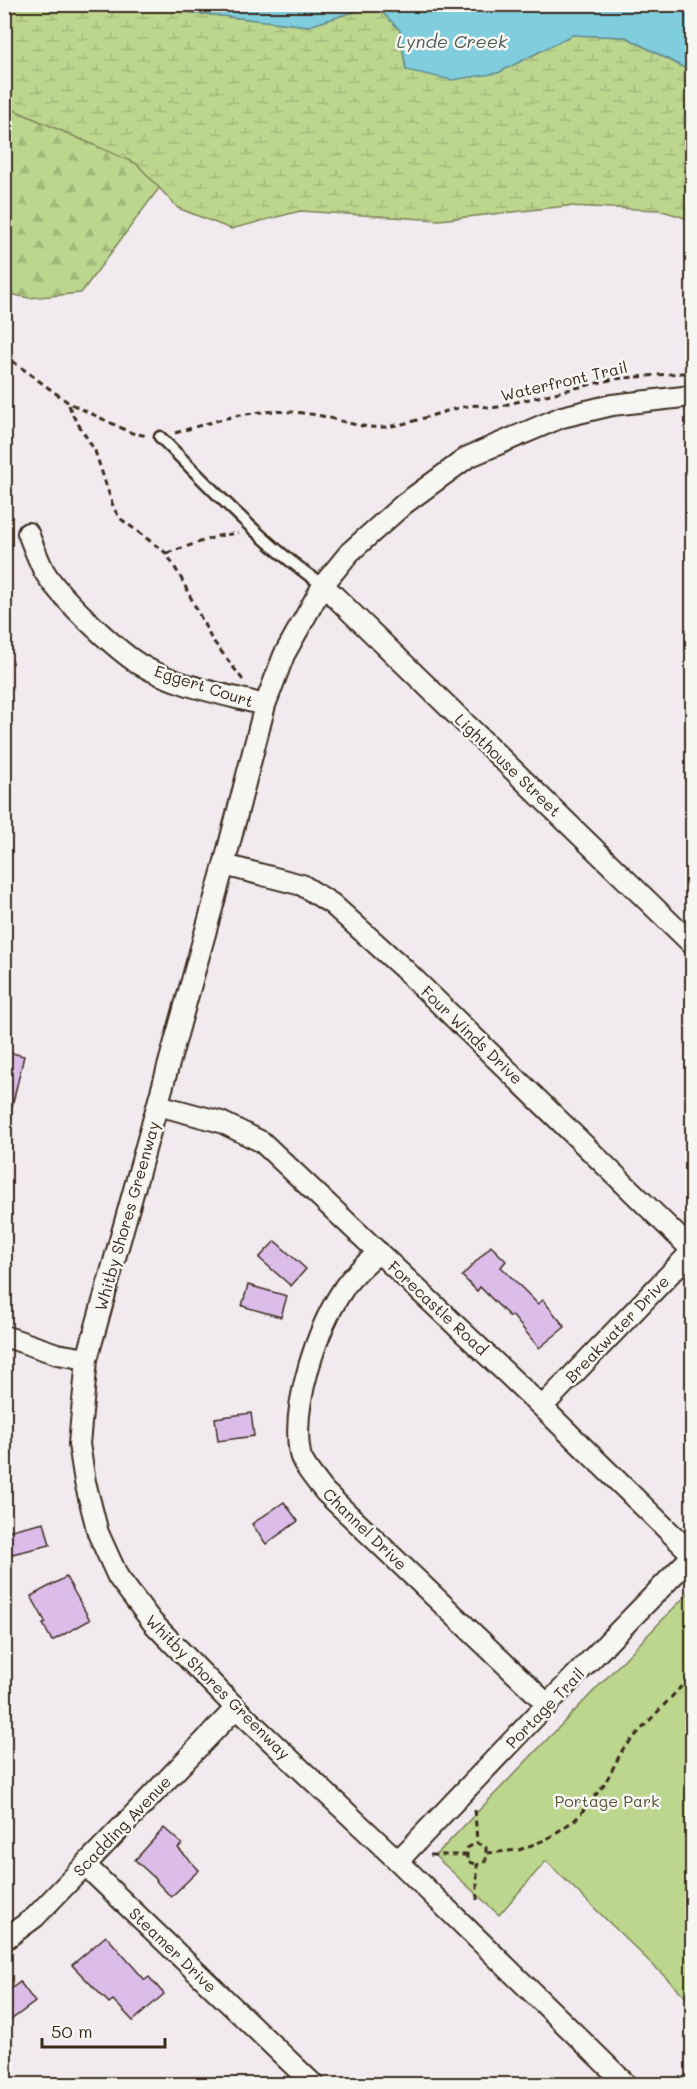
<svg xmlns="http://www.w3.org/2000/svg" width="697" height="2089" font-family="Mali,sans-serif">
	<style>
		.forest { fill: url(#forest-firs); stroke: #7c8056; stroke-width: 1.5 }
		.wetland { fill: url(#wetland-marsh); stroke: #7c8056; stroke-width: 1.5 }
		.park { fill: #bcd68e; stroke: #7c8056; stroke-width: 1.5 }
		.water { fill: #7fcddd; stroke: #648c91; stroke-width: 1.5 }
		.building { fill: #dcbdea; stroke: #3b2a1e; stroke-width: 1.5 }
		.lines { fill: none; stroke-linecap: round; stroke-linejoin: round }
		.lane-casing { stroke: #3b2a1e; stroke-width: 15 }
		.street-casing { stroke: #3b2a1e; stroke-width: 24 }
		.path { stroke: #3b2a1e; stroke-width: 3; stroke-dasharray: 6 4.5; stroke-linecap: butt }
		.lane { stroke: #f6f6f2; stroke-width: 10 }
		.street { stroke: #f6f6f2; stroke-width: 20 }
		.labels { text-anchor: middle; stroke-width: 5; stroke-linejoin: round; paint-order: stroke }
		.street-label { font-size: 16px; fill: #3b2a1e; stroke: #f6f6f2 }
		.park-label { font-size: 16px; fill: #5b553a; stroke: #f6f6f2 }
		.water-label { font-size: 18px; font-style: italic; fill: #4f5b57; stroke: #f6f6f2 }
	</style>
	<defs>
		<pattern id="forest-firs" width="22" height="20" patternUnits="userSpaceOnUse" patternTransform="scale(1.5)"><rect width="22" height="20" fill="#bcd68e"/><path d="M5 1l3.5 6h-7zM16 11l3.5 6h-7z" fill="#a2b87a"/></pattern>
		<pattern id="wetland-marsh" width="20" height="14" patternUnits="userSpaceOnUse" patternTransform="scale(1.5)"><rect width="20" height="14" fill="#bcd68e"/><path d="M1 5h8M5 5V1M11 12h8M15 12V8" fill="none" stroke="#a2b87a"/></pattern>
	</defs>
	<rect width="100%" height="100%" fill="#f1ebf0"/>
	<filter id="ink" filterUnits="userSpaceOnUse"><feTurbulence type="fractalNoise" baseFrequency=".0167" numOctaves="2"/><feDisplacementMap in="SourceGraphic" scale="12" xChannelSelector="R" yChannelSelector="G"/><feConvolveMatrix kernelMatrix="1 2 1 2 8 2 1 2 1" color-interpolation-filters="sRGB"/></filter>
	<g filter="url(#ink)">
		<path class="forest" d="M4 53 177 164 81 293 29 298 5 293Z"/>
		<path class="wetland" d="M5 5H125L309 26 375 5 400 30 406 70 498 73 572 35 626 37 692 72V220L659 210 567 206 439 220 300 211 231 229 178 208 137 164 5 106Z"/>
		<path class="park" d="M692 1589V2003L546 1861 499 1915 435 1856Z"/>
		<path class="water" d="M125 5H692V72L626 37 572 35 498 73 452 80 406 70 400 30 375 5 309 26Z"/>
		<path class="building" d="M4 1051 24 1056 9 1119H4Z
			M275 1241 306 1269 291 1286 259 1258Z
			M491 1246 506 1261 501 1267 538 1304 543 1300 565 1327 539 1348 512 1315 510 1317 480 1287 477 1291 462 1276Z
			M248 1285 287 1296 281 1317 242 1306Z
			M251 1413 254 1436 218 1441 215 1418Z
			M284 1502 298 1521 266 1544 252 1524Z
			M44 1522 50 1545 12 1554 7 1531Z
			M66 1577 90 1620 52 1641 43 1624 46 1623 31 1596Z
			M164 1828 182 1844 178 1848 199 1870 171 1897 156 1881 157 1880 135 1860Z
			M106 1936 145 1980 149 1977 164 1994 133 2021 113 2000 109 2003 72 1965Z
			M20 1982 35 2002 4 2025V1994Z"/>
		<g class="lines">
			<g class="lane-casing">
				<path id="lane" d="M160 437C212 488 262 544 323 585"/>
			</g>
			<g class="street-casing">
				<path id="street" d="M28 533C33 546 38 559 44 571 58 595 115 649 139 664 176 686 223 694 265 705
					M323 585 692 944
					M224 865 302 885 332 904 404 969 692 1250
					M158 1105 221 1122 262 1142 542 1407 692 1554
					M379 1252C367 1263 353 1274 344 1288 317 1328 291 1406 300 1454 302 1464 318 1483 325 1492L548 1705
					M4 1336 57 1354 87 1359
					M542 1407 692 1251
					M398 1861 533 1719 692 1556
					M85 1865 313 2084
					M4 1940 35 1917 236 1708
					M626 2084 398 1861 236 1708 153 1623 118 1577 98 1533 85 1482 79 1444 87 1359 224 865 265 705 284 655 323 585 350 552 404 504 468 457 562 417 612 405 692 396"/>
			</g>
			<path class="path" d="M4 355 69 403 132 433 148 436
				M69 405 72 414 95 451 114 509 121 519 166 553 180 576 211 638 243 680
				M175 433C225 418 257 406 310 414 334 417 358 429 383 427 411 425 439 411 468 406 484 403 488 412 508 404L614 379 692 372
				M167 553 218 536 238 533
				M475 1810 477 1843
				M487 1853 519 1850 547 1839 576 1819 604 1785 623 1749 692 1675
				M430 1855H466
				M477 1900V1865L486 1860V1847L477 1843 467 1848V1861L477 1865"/>
			<use href="#lane" class="lane"/>
			<use href="#street" class="street"/>
		</g>
	</g>
	<g class="labels">
		<g class="street-label">
			<text transform="translate(564 381) rotate(-13)" y="6">Waterfront Trail</text>
			<text transform="translate(204 686) rotate(18)" y="6">Eggert Court</text>
			<text transform="translate(508 765) rotate(44)" y="6">Lighthouse Street</text>
			<text transform="translate(472 1035) rotate(44)" y="6">Four Winds Drive</text>
			<text transform="translate(127 1216) rotate(-74)" y="6">Whitby Shores Greenway</text>
			<text transform="translate(438 1308) rotate(43)" y="6">Forecastle Road</text>
			<text transform="translate(617 1329) rotate(-46)" y="6">Breakwater Drive</text>
			<text transform="translate(365 1529) rotate(44)" y="6">Channel Drive</text>
			<text transform="translate(218 1687) rotate(45)" y="6">Whitby Shores Greenway</text>
			<text transform="translate(545 1708) rotate(-46)" y="6">Portage Trail</text>
			<text transform="translate(122 1826) rotate(-46)" y="6">Scadding Avenue</text>
			<text transform="translate(173 1950) rotate(44)" y="6">Steamer Drive</text>
		</g>
		<g class="park-label">
			<text x="607" y="1807">Portage Park</text>
		</g>
		<g class="water-label">
			<text x="452" y="48">Lynde Creek</text>
		</g>
	</g>
	<rect width="697" height="2089" fill="none" stroke="#f6f6f2" stroke-width="24"/>
	<rect x="12" y="12" width="673" height="2065" fill="none" stroke="#3b2a1e" stroke-width="2" filter="url(#ink)"/>
	<path d="M42 2038v9h123v-9" fill="none" stroke="#3b2a1e" stroke-width="3"/>
	<text x="51" y="2038" font-size="18" fill="#3b2a1e" stroke="#f6f6f2" stroke-width="4.5" paint-order="stroke">50 m</text>
</svg>
